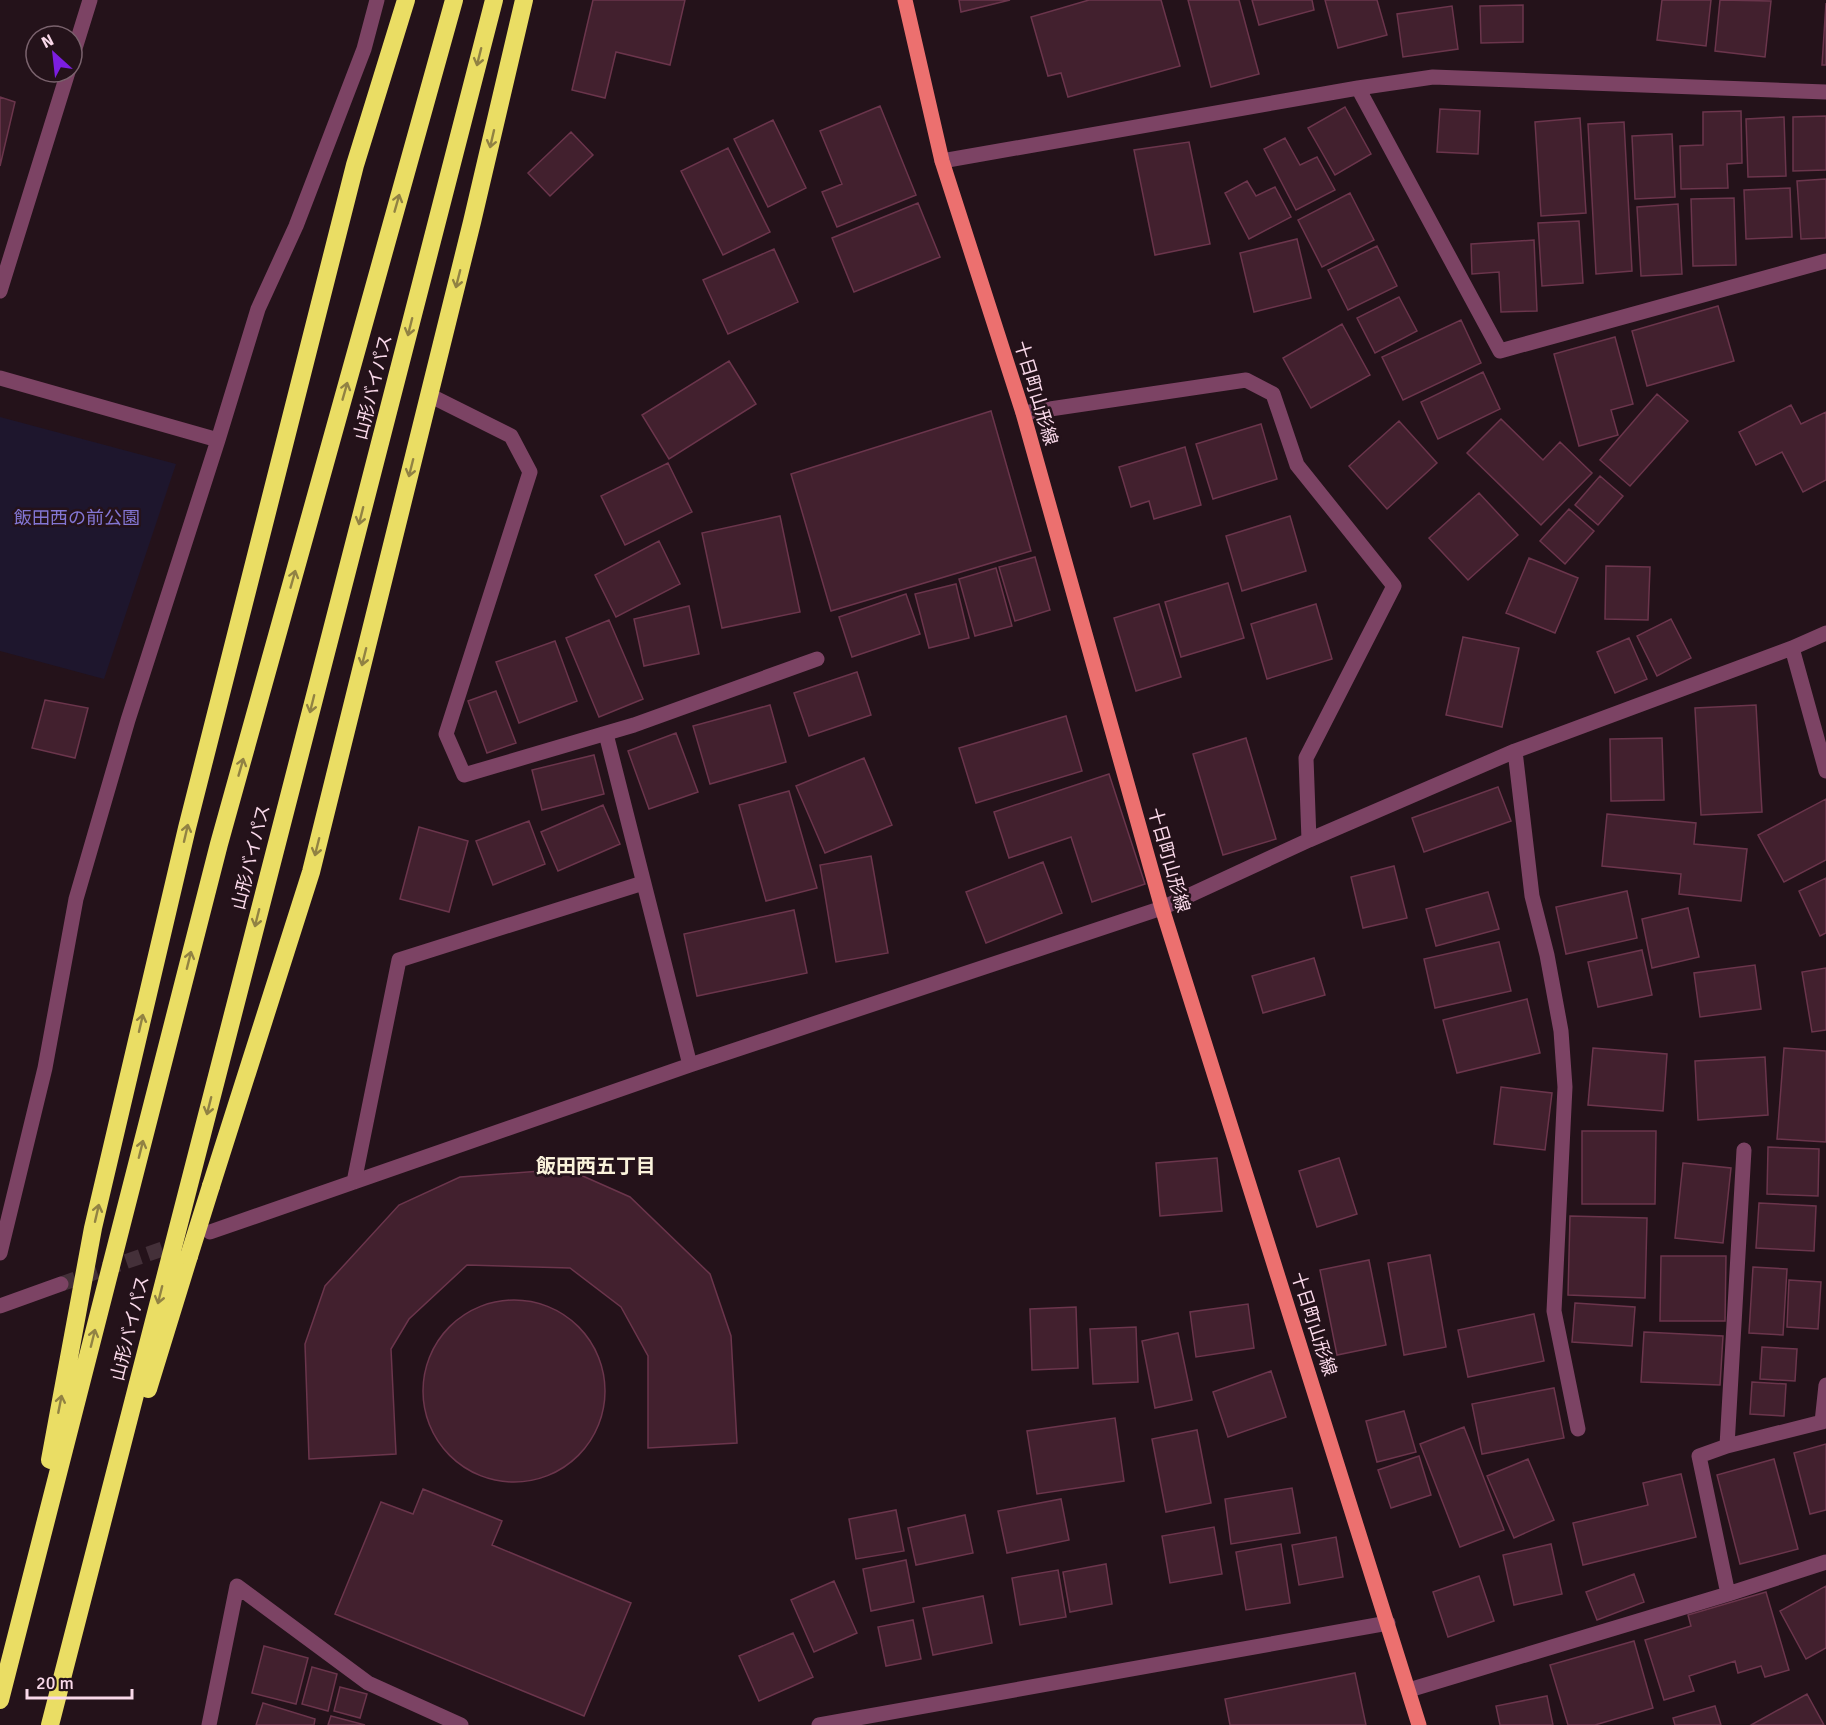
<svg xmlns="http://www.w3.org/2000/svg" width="1826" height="1725" font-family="Signika,'Noto Sans JP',sans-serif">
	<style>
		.green { fill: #1e162d }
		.building { fill: #42202e; stroke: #6b354c; stroke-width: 1.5 }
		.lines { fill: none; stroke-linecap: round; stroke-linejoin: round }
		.minor-tunnel { stroke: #443039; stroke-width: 15; stroke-dasharray: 15 8; stroke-linecap: butt }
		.minor { stroke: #7c4364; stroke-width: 15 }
		.major { stroke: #ec706f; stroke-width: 15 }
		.highway { stroke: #eadd64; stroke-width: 18 }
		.highway-bridge { stroke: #eadd64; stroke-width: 18 }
		.oneway { stroke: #918243 }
		.labels { text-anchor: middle; stroke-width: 5; stroke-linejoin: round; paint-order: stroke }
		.street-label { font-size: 18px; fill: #fad9ea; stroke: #24121a }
		.park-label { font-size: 18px; fill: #8376d3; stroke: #24121a }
		.neighbourhood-label { font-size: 20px; font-weight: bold; fill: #faf2db; stroke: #24121a }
	</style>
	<rect width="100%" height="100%" fill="#24121a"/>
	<path class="green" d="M0 417 176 464 104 679 0 651Z"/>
	<path class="building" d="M593 0H685L670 65 616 52 605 98 572 90Z
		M959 0H1010L961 12Z
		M1089 0H1161L1180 66 1068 97 1061 73 1048 76 1031 17Z
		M1188 0H1239L1259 74 1211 87Z
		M1252 0H1312L1314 10 1259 25Z
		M1325 0H1377L1387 35 1338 48Z
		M1662 0H1711L1706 46 1657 40Z
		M1720 0 1771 1 1765 57 1715 51Z
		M1826 3V65H1822Z
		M1523 5V42L1481 43 1480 6Z
		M1452 6 1458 49 1403 57 1397 14Z
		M0 97 15 102 0 166Z
		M880 106 916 195 837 227 822 192 842 184 820 131Z
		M1345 107 1371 154 1335 175 1308 128Z
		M1440 109 1480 111 1478 154 1437 152Z
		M1741 111 1742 163 1727 164 1728 188 1681 189 1680 146 1703 145V112Z
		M1826 116V170L1793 171V117Z
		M1784 117 1786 176 1748 177 1746 119Z
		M1580 118 1586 213 1541 216 1535 122Z
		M773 120 806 188 768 207 734 139Z
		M1624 122 1632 271 1596 274 1588 124Z
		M571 132 593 155 550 196 528 173Z
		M1672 134 1675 197 1635 199 1632 136Z
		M1285 138 1300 165 1317 157 1335 190 1296 210 1264 149Z
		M1189 142 1210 244 1155 255 1134 150Z
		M728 148 770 232 723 255 681 171Z
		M1826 179V238L1801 239 1797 181Z
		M1247 181 1256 196 1275 187 1291 217 1249 239 1225 193Z
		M1790 188 1792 237 1746 239 1744 190Z
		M1350 193 1374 240 1322 267 1298 220Z
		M1734 198 1736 265 1693 266 1691 199Z
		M918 203 940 257 854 292 832 238Z
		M1678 204 1682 274 1641 276 1637 207Z
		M1579 221 1583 283 1542 286 1538 223Z
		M1297 239 1311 298 1254 312 1240 253Z
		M1534 240 1537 311 1501 312 1499 272 1472 274 1471 244Z
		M1377 246 1397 286 1348 310 1328 270Z
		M774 249 798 302 728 334 703 280Z
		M1399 297 1417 331 1375 353 1357 318Z
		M1718 306 1734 361 1647 386 1632 331Z
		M1461 320 1481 363 1403 400 1382 357Z
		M1342 324 1370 375 1311 408 1283 358Z
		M1615 337 1633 404 1611 410 1618 435 1579 446 1554 354Z
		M729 361 756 404 669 459 642 415Z
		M1483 372 1500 409 1438 439 1421 402Z
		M1657 394 1688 421 1630 486 1600 460Z
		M1791 405 1801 424 1826 412V480L1803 492 1782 452 1756 465 1739 432Z
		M991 411 1031 551 831 611 791 474Z
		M1501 419 1543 460 1560 442 1592 473 1541 525 1467 453Z
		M1399 421 1437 463 1387 509 1349 466Z
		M1261 424 1277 479 1213 499 1196 444Z
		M1185 447 1201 505 1154 519 1149 501 1131 507 1119 467Z
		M668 463 692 512 625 545 601 496Z
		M1600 476 1623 496 1598 525 1575 505Z
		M1479 493 1518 535 1468 580 1429 538Z
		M1569 509 1594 531 1565 564 1540 541Z
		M780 516 800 612 722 628 702 533Z
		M1290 516 1306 571 1242 591 1226 536Z
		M659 541 680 584 616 617 595 575Z
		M1035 557 1050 610 1015 621 999 567Z
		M1529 558 1578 578 1555 633 1506 613Z
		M1606 566 1650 567 1648 620 1605 619Z
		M996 568 1012 626 975 636 959 579Z
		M1228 583 1244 638 1181 657 1165 602Z
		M956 584 969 638 929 648 915 594Z
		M906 594 920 634 852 657 839 617Z
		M1159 604 1181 677 1136 691 1114 618Z
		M1316 604 1332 659 1267 679 1251 624Z
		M689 606 699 654 644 666 634 619Z
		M1671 619 1691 658 1657 676 1637 636Z
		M609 620 643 699 599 717 566 638Z
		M1463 637 1519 648 1502 727 1446 715Z
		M1629 638 1647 679 1615 693 1597 652Z
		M555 641 577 701 519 723 496 662Z
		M857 672 871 715 809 736 794 693Z
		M496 691 516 743 487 753 468 701Z
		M45 700 88 708 75 758 32 748Z
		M770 705 786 762 710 784 693 726Z
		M1756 705 1762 812 1701 815 1695 708Z
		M1066 716 1082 771 976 803 959 748Z
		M676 733 698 792 649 809 628 751Z
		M1246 738 1276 839 1223 855 1193 754Z
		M1662 738 1664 800 1611 801 1610 739Z
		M594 755 604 794 542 810 532 770Z
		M864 758 892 825 825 853 796 786Z
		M1109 774 1145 884 1092 902 1071 837 1009 858 994 812Z
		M1498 787 1511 821 1424 852 1412 818Z
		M789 791 817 888 766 901 739 805Z
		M1826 799V860L1784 882 1758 835Z
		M603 805 620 844 558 871 541 832Z
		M1607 814 1696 823 1694 844 1747 849 1741 901 1679 894 1681 874 1602 866Z
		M529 821 545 864 493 885 476 841Z
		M419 827 468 841 449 912 400 899Z
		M871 856 888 953 836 962 820 865Z
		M1043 862 1062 913 986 943 966 892Z
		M1394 866 1407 918 1363 928 1351 877Z
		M1826 878V933L1820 936 1799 891Z
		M1627 891 1637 938 1566 954 1556 907Z
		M1488 892 1499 929 1436 946 1426 909Z
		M1688 908 1699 957 1652 968 1642 919Z
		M794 910 807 973 697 996 684 934Z
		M1499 942 1511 991 1435 1008 1424 959Z
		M1642 950 1652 995 1598 1007 1588 962Z
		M1314 958 1325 995 1263 1013 1252 976Z
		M1755 965 1761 1009 1700 1017 1694 973Z
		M1826 968V1030L1812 1032 1802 972Z
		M1527 999 1540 1053 1457 1073 1443 1020Z
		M1593 1048 1667 1054 1663 1111 1588 1105Z
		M1784 1048 1826 1051V1142L1777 1139Z
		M1765 1057 1768 1115 1698 1120 1695 1061Z
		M1501 1087 1552 1093 1545 1150 1494 1144Z
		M1582 1131H1656L1655 1204H1582Z
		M1768 1147 1819 1149 1818 1196 1767 1194Z
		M1217 1158 1222 1211 1160 1216 1156 1163Z
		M1339 1158 1357 1214 1317 1227 1299 1171Z
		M1683 1163 1731 1168 1723 1243 1675 1238Z
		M567 1169 630 1197 710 1274 731 1336 737 1443 648 1448V1356L621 1307 570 1268 467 1265 409 1319 391 1349 396 1454 309 1459 305 1344 325 1286 399 1205 460 1177Z
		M1759 1203 1816 1206 1814 1251 1756 1248Z
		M1570 1216 1647 1218 1645 1298 1568 1295Z
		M1430 1255 1446 1347 1404 1355 1388 1263Z
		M1661 1256H1726L1725 1321H1660Z
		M1369 1260 1386 1345 1337 1355 1320 1270Z
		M1753 1267 1787 1269 1783 1335 1749 1333Z
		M1789 1280 1821 1282 1818 1329 1787 1327Z
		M423 1391a91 91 0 1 1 182 0a91 91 0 1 1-182 0Z
		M1575 1303 1635 1307 1632 1346 1572 1342Z
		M1248 1304 1254 1348 1196 1357 1190 1312Z
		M1076 1307 1078 1368 1032 1370 1030 1309Z
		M1534 1314 1544 1361 1468 1377 1458 1330Z
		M1136 1327 1138 1382 1093 1384 1090 1329Z
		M1644 1332 1723 1336 1720 1385 1641 1382Z
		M1178 1333 1192 1400 1155 1408 1142 1341Z
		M1762 1347 1797 1349 1795 1381 1760 1379Z
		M1271 1371 1286 1417 1228 1437 1213 1392Z
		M1752 1382 1786 1384 1784 1416 1750 1414Z
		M1554 1388 1564 1438 1482 1454 1472 1404Z
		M1404 1411 1416 1452 1377 1462 1366 1421Z
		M1115 1418 1124 1481 1037 1494 1027 1431Z
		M1464 1427 1504 1530 1460 1547 1420 1444Z
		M1197 1430 1211 1503 1166 1512 1152 1439Z
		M1826 1444V1510L1810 1514 1794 1453Z
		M1419 1456 1431 1495 1391 1508 1378 1470Z
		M1528 1459 1554 1520 1514 1538 1487 1476Z
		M1774 1459 1798 1549 1740 1564 1717 1475Z
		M1681 1474 1696 1537 1583 1565 1573 1523 1648 1505 1643 1483Z
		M1292 1488 1300 1533 1231 1544 1225 1499Z
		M423 1489 502 1521 492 1545 631 1603 584 1716 335 1614 381 1502 413 1514Z
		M1061 1499 1069 1540 1007 1553 998 1511Z
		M896 1510 904 1551 856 1559 849 1519Z
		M965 1515 973 1553 916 1565 908 1528Z
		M1214 1527 1222 1574 1170 1583 1162 1536Z
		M1336 1537 1343 1577 1299 1585 1292 1545Z
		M1281 1544 1290 1603 1246 1610 1236 1552Z
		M1551 1544 1562 1594 1514 1605 1503 1555Z
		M906 1560 914 1602 871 1611 863 1569Z
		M1106 1564 1112 1604 1070 1612 1063 1572Z
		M1058 1570 1066 1617 1020 1625 1012 1578Z
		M1634 1574 1644 1602 1597 1620 1586 1592Z
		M1479 1576 1494 1621 1448 1637 1433 1592Z
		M834 1581 857 1633 814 1652 791 1600Z
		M1826 1586V1648L1806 1659 1780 1611Z
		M1766 1592 1789 1670 1765 1677 1761 1666 1738 1673 1735 1661 1689 1676 1694 1691 1664 1700 1645 1640 1691 1626 1688 1615Z
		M983 1596 992 1643 933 1655 923 1608Z
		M913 1620 921 1659 886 1666 878 1627Z
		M793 1633 813 1677 759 1701 739 1656Z
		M1634 1641 1653 1708 1595 1725H1568L1550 1665Z
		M264 1646 308 1658 296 1704 252 1693Z
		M312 1667 337 1674 328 1711 302 1704Z
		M1355 1673 1366 1725H1230L1225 1699Z
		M340 1687 367 1694 360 1718 334 1711Z
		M1807 1694 1824 1725H1751Z
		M1547 1696 1553 1725H1500L1496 1706Z
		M263 1703 315 1719 314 1725H256Z
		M1715 1706 1721 1725H1675L1673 1718Z
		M331 1716 365 1725H328Z"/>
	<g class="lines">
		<path class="minor-tunnel" d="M61 1284 180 1243"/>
		<path class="minor" d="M72 58 90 0
			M1358 88 1500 351 1826 261
			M942 161 1358 88 1433 77 1826 92
			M0 291 68 72
			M0 378 218 440
			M429 395 511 436 530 472 446 734 464 775 634 725 817 659
			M1023 413 1246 380 1273 394 1297 465 1394 586 1306 758 1309 840
			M1792 648 1826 771
			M606 734 690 1065
			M1515 751 1532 896 1547 955 1561 1031 1565 1087 1554 1311 1578 1429
			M354 1182 399 960 643 883
			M210 1232 690 1065 1162 908 1309 840 1515 751 1792 648 1826 633
			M0 1253 45 1068 76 899 128 720 218 440 258 309 296 226 364 49 377 0
			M0 1306 61 1284
			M1727 1446 1744 1150
			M1728 1594 1699 1456 1727 1446 1822 1422 1826 1385
			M1409 1690 1728 1594 1826 1562
			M209 1725 237 1586 368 1683 461 1725
			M819 1725 1388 1623"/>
		<path class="major" d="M905 0 942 161 1023 413 1162 908 1419 1725"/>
		<path class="highway" d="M211 1186 311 872 472 222 524 0
			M148 1389 189 1256
			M50 1460 93 1228 187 828 355 165 406 0
			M0 1700 219 844 454 0
			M50 1725 494 0"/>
		<path class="highway-bridge" d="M189 1256 211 1186"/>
	</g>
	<defs><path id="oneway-shaft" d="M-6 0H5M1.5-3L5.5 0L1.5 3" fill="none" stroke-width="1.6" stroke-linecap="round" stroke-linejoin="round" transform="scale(1.5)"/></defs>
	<g class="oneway">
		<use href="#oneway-shaft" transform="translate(479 57) rotate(104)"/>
		<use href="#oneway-shaft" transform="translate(492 139) rotate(103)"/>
		<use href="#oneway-shaft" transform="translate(397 203) rotate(-74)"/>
		<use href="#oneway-shaft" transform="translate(458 279) rotate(104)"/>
		<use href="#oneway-shaft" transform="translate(410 327) rotate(104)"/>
		<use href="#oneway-shaft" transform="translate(345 391) rotate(-74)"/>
		<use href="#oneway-shaft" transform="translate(411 468) rotate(104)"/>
		<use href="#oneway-shaft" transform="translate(361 516) rotate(104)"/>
		<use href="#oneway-shaft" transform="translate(293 579) rotate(-74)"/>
		<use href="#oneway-shaft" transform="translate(364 657) rotate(104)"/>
		<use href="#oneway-shaft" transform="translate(312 704) rotate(104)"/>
		<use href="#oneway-shaft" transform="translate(241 767) rotate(-74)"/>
		<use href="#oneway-shaft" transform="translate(186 833) rotate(-77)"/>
		<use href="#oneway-shaft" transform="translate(317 847) rotate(104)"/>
		<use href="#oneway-shaft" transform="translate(257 918) rotate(104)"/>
		<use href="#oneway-shaft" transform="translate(189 960) rotate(-76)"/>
		<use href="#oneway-shaft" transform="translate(141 1023) rotate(-77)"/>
		<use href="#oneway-shaft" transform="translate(209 1106) rotate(104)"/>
		<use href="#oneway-shaft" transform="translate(141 1149) rotate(-76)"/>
		<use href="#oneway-shaft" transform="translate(97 1213) rotate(-77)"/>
		<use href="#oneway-shaft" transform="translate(160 1295) rotate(104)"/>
		<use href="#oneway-shaft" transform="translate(93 1338) rotate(-76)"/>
		<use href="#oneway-shaft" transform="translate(60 1404) rotate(-79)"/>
	</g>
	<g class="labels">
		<g class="street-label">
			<text transform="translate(373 387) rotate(-76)" y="6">山形バイパス</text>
			<text transform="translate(1036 393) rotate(73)" y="6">十日町山形線</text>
			<text transform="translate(251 857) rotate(-76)" y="6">山形バイパス</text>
			<text transform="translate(1169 860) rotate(74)" y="6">十日町山形線</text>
			<text transform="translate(1314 1324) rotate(72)" y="6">十日町山形線</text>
			<text transform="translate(130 1328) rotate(-76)" y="6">山形バイパス</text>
		</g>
		<g class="park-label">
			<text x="77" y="524">飯田西の前公園</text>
		</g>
		<g class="neighbourhood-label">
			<text x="596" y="1173">飯田西五丁目</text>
		</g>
	</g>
	<g transform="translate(54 54) rotate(333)"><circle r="28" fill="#24121a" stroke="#7a626d" stroke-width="1.5"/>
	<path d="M0-4.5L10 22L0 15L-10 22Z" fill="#7c1ee1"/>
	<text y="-9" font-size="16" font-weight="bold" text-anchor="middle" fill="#fad9ea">N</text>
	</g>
	<path d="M27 1689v9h105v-9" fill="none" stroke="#fad9ea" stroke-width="3"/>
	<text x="36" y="1689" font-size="18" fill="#fad9ea" stroke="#24121a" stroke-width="4.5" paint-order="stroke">20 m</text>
</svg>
